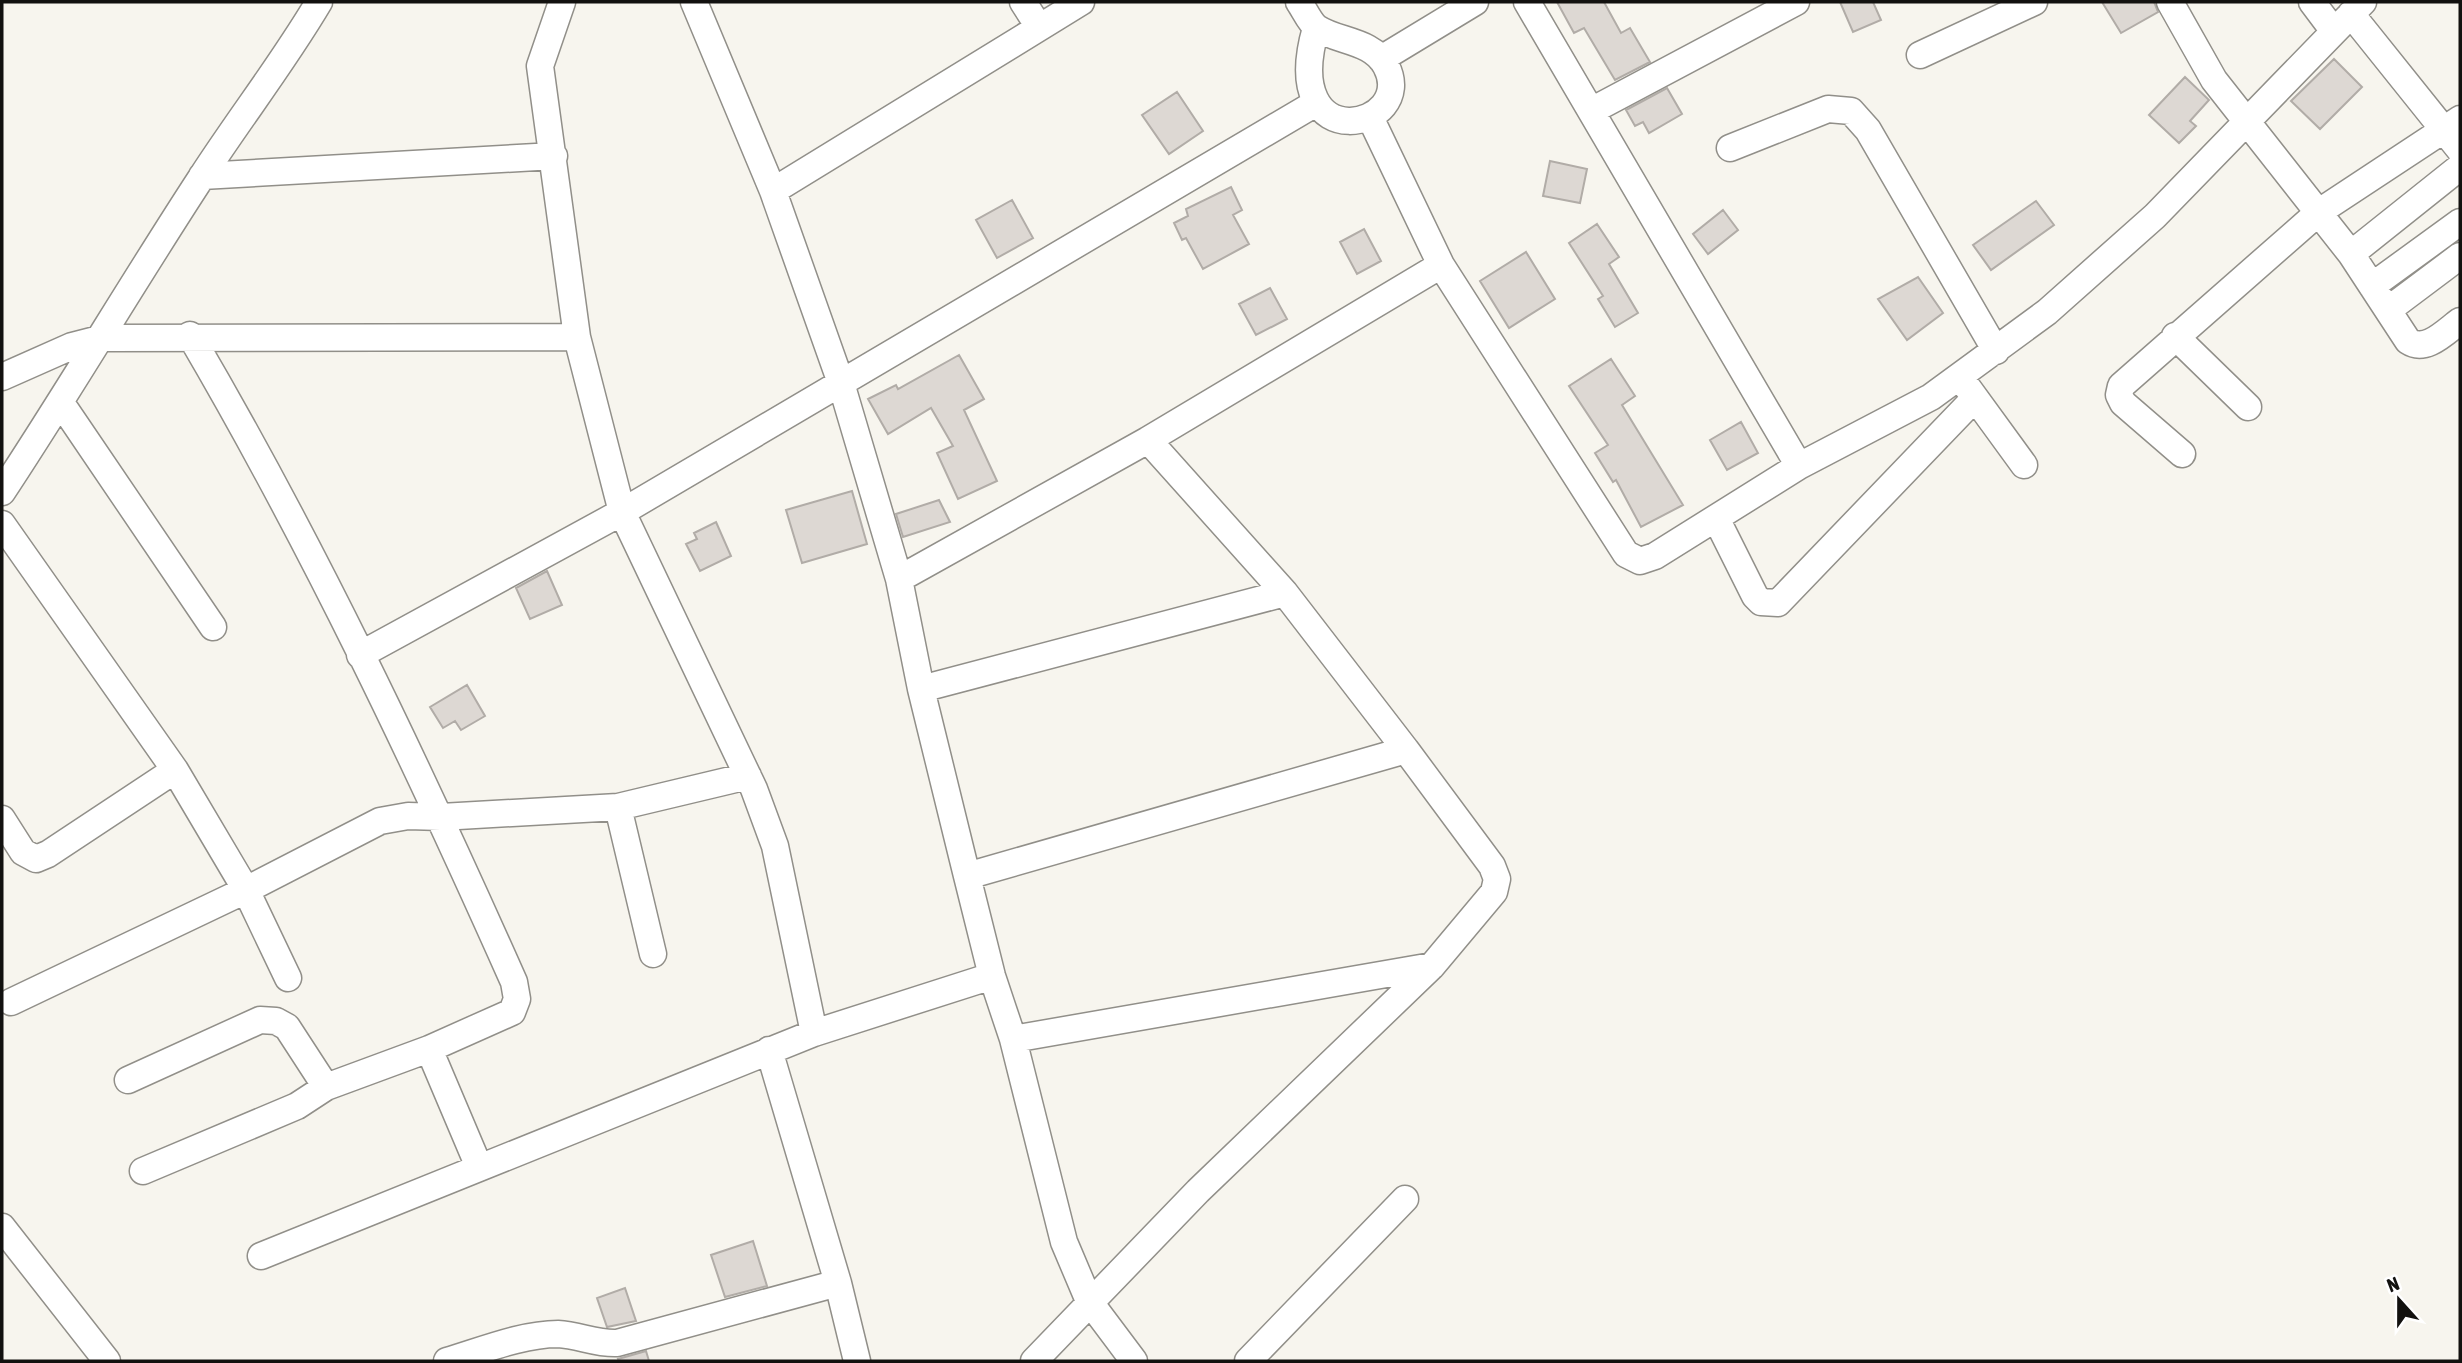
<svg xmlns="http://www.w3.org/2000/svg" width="2462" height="1363" font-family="'Asap Condensed',sans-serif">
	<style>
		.building { fill: #ddd8d3; stroke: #b1aca7; stroke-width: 2 }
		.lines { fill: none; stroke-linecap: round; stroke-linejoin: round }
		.minor-casing { stroke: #918f89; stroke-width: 29 }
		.minor { stroke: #fff; stroke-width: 26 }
	</style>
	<rect width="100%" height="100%" fill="#f7f5ee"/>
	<path class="building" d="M1557 2H1604L1621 33 1630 28 1650 62 1615 80 1584 28 1574 33Z
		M1840 2H1873L1881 20 1853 32Z
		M2102 2H2154L2158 12 2121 33Z
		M2334 59 2362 87 2320 129 2291 101Z
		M2185 77 2209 100 2190 121 2196 126 2179 143 2149 115Z
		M1667 88 1682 114 1649 133 1643 122 1635 126 1626 110Z
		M1177 92 1203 131 1169 154 1142 115Z
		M1550 161 1587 169 1580 203 1543 196Z
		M1231 187 1242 210 1233 215 1249 244 1203 269 1186 238 1182 240 1174 223 1188 216 1186 209Z
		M1012 200 1033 238 997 258 976 220Z
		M2036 201 2054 225 1991 270 1973 245Z
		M1723 210 1738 230 1708 254 1693 234Z
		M1597 224 1619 257 1609 264 1638 313 1615 327 1598 299 1603 296 1569 243Z
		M1364 229 1381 261 1357 274 1340 242Z
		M1526 252 1555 299 1509 328 1480 281Z
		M1918 277 1943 313 1907 340 1878 299Z
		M1270 288 1287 319 1256 335 1239 304Z
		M959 355 984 399 964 410 997 481 958 499 937 453 953 446 931 408 888 434 868 399 896 385 898 389Z
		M1611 359 1635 396 1622 405 1683 505 1641 527 1616 480 1613 482 1595 453 1608 445 1569 386Z
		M1741 422 1758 453 1727 470 1710 440Z
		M852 491 867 544 802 563 786 510Z
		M939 500 950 522 903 537 896 514Z
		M716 522 731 556 700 571 686 544 697 539 694 533Z
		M547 571 562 605 530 619 516 588Z
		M467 685 485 716 461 730 455 721 443 728 430 707Z
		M753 1241 767 1286 725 1297 711 1255Z
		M625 1288 636 1321 607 1327 597 1298Z
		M646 1351 649 1361H619L618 1359Z"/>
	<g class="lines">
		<g class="minor-casing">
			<path id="minor" d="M562 2 540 66 577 337 622 512 1316 103
				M694 2 773 191 841 383 899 579 921 689 967 876 992 976 1013 1039 1064 1242 1089 1301 1134 1361
				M1023 2 1039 27
				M1299 2C1304 9 1310 23 1317 28 1338 42 1372 40 1386 66 1419 129 1277 162 1316 28
				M1527 2 1799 466
				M2170 2 2214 80 2351 254 2408 341C2426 353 2445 332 2460 321
				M2312 2 2333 30
				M2351 14 2460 150
				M1920 55 2034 2
				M1381 59 1475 2
				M1591 111 1796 2
				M1370 117 1441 265 1626 554 1640 561 1655 556 1799 466 1931 397 2047 312 2155 216 2363 2
				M1730 148 1828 109 1851 111 1868 130 1996 351
				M202 176 554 156
				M773 191 1081 2
				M2351 254 2460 167
				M2372 286 2460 222
				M2388 310 2460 256
				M2175 336 2248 407
				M2 377 72 346 103 338 577 337
				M1965 384 2024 465
				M61 403 213 627
				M2182 454 2123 403 2119 395 2121 386 2319 212 2460 119
				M2 492C70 389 133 282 201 178 239 119 283 63 319 2
				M1716 518 1755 596 1761 602 1778 603 1975 398
				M2 524 175 770 48 854 36 859 23 852 2 819
				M899 579 1148 440
				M360 655 622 512 754 789 775 846 814 1033
				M921 689 1285 593
				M175 770 246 890 288 978
				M967 876 1406 750 1285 593 1148 440 1441 265
				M653 954 618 807 748 776
				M11 1002 246 890 380 821 408 816 441 817 618 807
				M1013 1039 1432 966
				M429 1049 479 1167
				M769 1050 838 1283 857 1361
				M128 1080 260 1020 276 1021 287 1027 326 1087 429 1049 512 1012 517 999 514 982C416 762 312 543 190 335
				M143 1171 297 1106 326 1087
				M2 1227 107 1361
				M261 1256 814 1033 992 976
				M447 1361C481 1351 522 1334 558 1334 579 1335 596 1344 617 1343L838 1283
				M1034 1361 1198 1191 1432 966 1494 892 1497 879 1492 866 1406 750
				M1248 1361 1405 1199"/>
		</g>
		<use href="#minor" class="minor"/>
	</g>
	<rect width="2462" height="1363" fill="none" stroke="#12110f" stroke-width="7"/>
	<g transform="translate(2399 1300) rotate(339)" stroke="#ffffff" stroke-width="5" paint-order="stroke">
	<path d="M0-5L12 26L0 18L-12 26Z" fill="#12110f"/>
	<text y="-10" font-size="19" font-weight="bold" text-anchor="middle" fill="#12110f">N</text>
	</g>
</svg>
